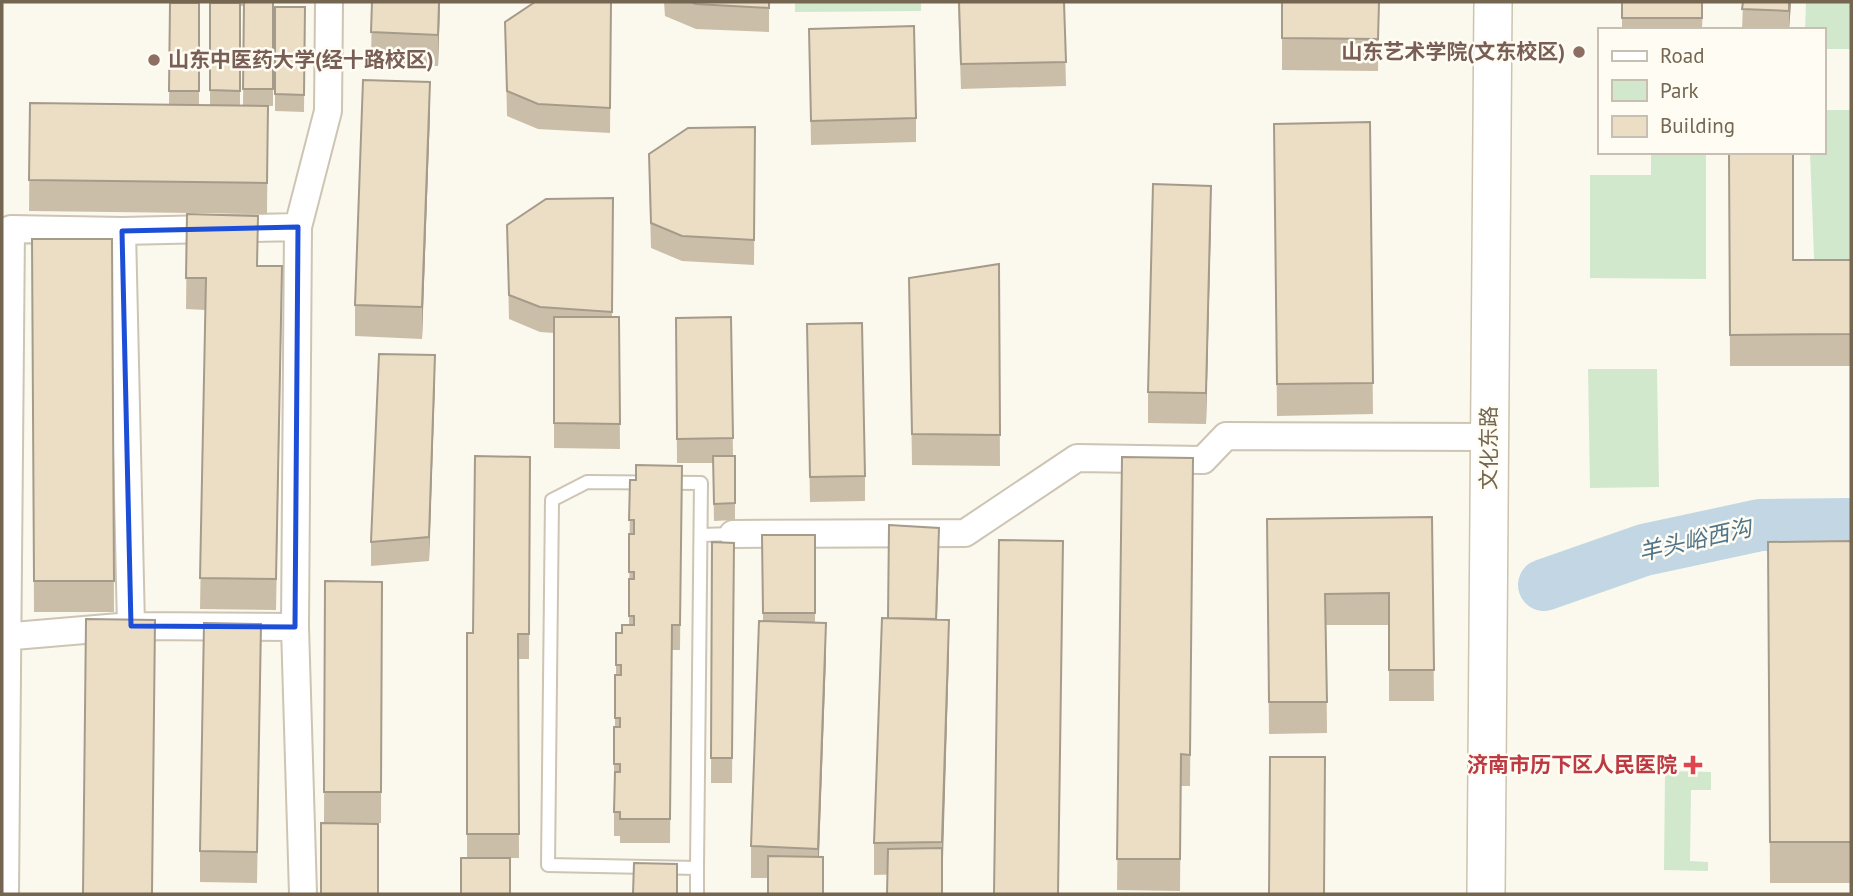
<svg xmlns="http://www.w3.org/2000/svg" width="1853" height="896" font-family="'PT Sans','Noto Sans SC',sans-serif">
	<style>
		.green { fill: #d1e8cc }
		.lines { fill: none; stroke-linecap: round; stroke-linejoin: round }
		.river { stroke: #c2d7e3; stroke-width: 52 }
		.lane-casing { stroke: #cdc4b3; stroke-width: 16 }
		.street-casing { stroke: #cdc4b3; stroke-width: 30 }
		.secondary-casing { stroke: #cdc3af; stroke-width: 40 }
		.lane { stroke: #fff; stroke-width: 12 }
		.street { stroke: #fff; stroke-width: 26 }
		.secondary { stroke: #fff; stroke-width: 37 }
		.wall { fill: #cbbea9; fill-rule: evenodd }
		.shaded-wall { fill: #a59b8a }
		.building { fill: #ecddc5; stroke: #a59b8a; stroke-width: 2 }
		.marked { fill: none; stroke: #1d4ed8; stroke-width: 5; stroke-linejoin: round }
		.education-dot { fill: #8d6e63; stroke: #fefcf3; stroke-width: 2.5 }
		.health-dot { fill: #e0444e; stroke: #fefcf3; stroke-width: 2.5 }
		.labels { text-anchor: middle; stroke-width: 5; stroke-linejoin: round; paint-order: stroke }
		.education-label { font-size: 21px; font-weight: bold; fill: #785e54; stroke: #fefcf3; text-anchor: end }
		.street-label { font-size: 21px; fill: #746651; stroke: #fefcf3 }
		.health-label { font-size: 21px; font-weight: bold; fill: #be3a42; stroke: #fefcf3; text-anchor: end }
		.water-label { font-size: 23px; font-style: italic; fill: #50758b; stroke: #fefcf3 }
	</style>
	<rect width="100%" height="100%" fill="#fbf9ed"/>
	<path class="green" d="M795 2H921V11L795 12Z
		M1806 2H1851V49H1823V30H1805Z
		M1823 110H1851V281L1815 283 1810 152H1823Z
		M1651 152H1706V279L1590 278V175H1651Z
		M1588 369H1657L1659 487 1590 488Z
		M1665 771 1711 772V790H1691L1690 861 1708 862V871L1664 870Z"/>
	<g class="lines">
		<path class="river" d="M1544 585 1644 550 1760 525 1851 524"/>
		<g class="lane-casing">
			<path id="lane" d="M587 482 701 483 697 868 548 865 552 500Z
				M702 535 733 534
				M697 894V868"/>
		</g>
		<g class="street-casing">
			<path id="street" d="M122 231 131 626
				M733 534 965 533 1077 458 1203 460 1226 436 1490 437
				M2 637 131 626 295 627
				M5 894 11 229 122 231 298 227
				M303 894 295 627 298 227 328 111 329 2"/>
		</g>
		<g class="secondary-casing">
			<path id="secondary" d="M1486 894 1493 2"/>
		</g>
		<use href="#lane" class="lane"/>
		<use href="#street" class="street"/>
		<use href="#secondary" class="secondary"/>
	</g>
	<path class="wall" d="M221 2H273V106H268L267 214 29 211 30 103 169 105 170 3H199V105H210V3H221ZM240 6H244L243 105H240Z
		M372 2H440L438 66 371 64Z
		M611 2 610 133 538 129 507 116 505 22Z
		M664 2H769V32L696 29 665 16Z
		M958 2H1064L1066 86 961 89Z
		M1282 2H1379L1378 71 1282 70Z
		M1622 2H1703L1702 30H1622Z
		M1743 2H1791L1789 30H1742Z
		M275 7H305L304 112 275 111Z
		M809 29 916 118V142L811 145Z
		M430 113 422 339 355 336V305Z
		M1370 122 1373 414 1277 416 1274 124Z
		M755 127 754 265 682 261 651 248 649 178Z
		M1729 152 1793 260H1851V366H1730Z
		M613 198 612 317H619L620 449 554 448V333L540 332 509 319 507 225Z
		M187 214 258 266 282 298 276 610 200 609 205 310 186 309Z
		M1211 217 1206 424 1148 423V392Z
		M32 239H112L114 612H34Z
		M999 264 1000 466 912 465 909 278Z
		M731 317 733 456H735V520L714 521 713 463H677L676 318Z
		M807 349 865 476V501L810 502Z
		M435 380 429 561 371 566V542Z
		M530 457 529 659H518L519 858H467V633H473Z
		M1122 457 1193 458 1190 786H1181L1180 891 1117 890Z
		M682 466 680 650H672L670 843H620V836H614V727H615V675H616V633H622L629 625 630 480H636Z
		M1432 517 1434 701H1389V625H1326L1327 733 1269 734 1267 519Z
		M762 535H815V623L826 655 819 857 768 878H751V846L763 621Z
		M1851 541V883H1770L1768 542Z
		M712 542 734 543 732 783H711Z
		M939 553 937 620 949 651 942 873 874 875V843L888 618Z
		M325 581 382 582 381 823H324Z
		M261 655 257 883 200 882V851Z"/>
	<path class="shaded-wall" d="M439 2H440L438 66V35Z
		M1789 2H1791L1789 30Z
		M430 82V113L422 339V307Z
		M1211 186V217L1206 424V393Z
		M435 355V380L429 561V537Z
		M939 528V553L936 643V619Z
		M949 620V651L942 894V842Z
		M826 623V655L818 880V849Z"/>
	<path class="building" d="M244 2H273V89H243Z
		M372 2H439L438 35 371 32Z
		M535 2H611L610 108 538 104 507 91 505 22Z
		M691 2H769V8L696 4Z
		M959 2H1064L1066 62 961 64Z
		M1282 2H1379L1378 39 1282 38Z
		M1622 2H1702V18H1622Z
		M1743 2H1789V11L1742 9Z
		M170 3H199V91H169Z
		M210 3H240V91L210 90Z
		M275 7H305L304 95 275 94Z
		M914 26 916 118 811 121 809 29Z
		M363 80 430 82 422 307 355 305Z
		M30 103 268 106 267 183 29 180Z
		M1370 122 1373 383 1277 384 1274 124Z
		M755 127 754 240 682 236 651 223 649 154 688 128Z
		M1729 152H1793V260H1851V334L1730 335Z
		M1153 184 1211 186 1206 393 1148 392Z
		M613 198 612 312 540 307 509 295 507 225 546 199Z
		M187 214 258 216 257 266H282L276 579 200 578 206 278H186Z
		M32 239H112L114 581H34Z
		M999 264 1000 435 912 434 909 278Z
		M554 317H619L620 424 554 423Z
		M731 317 733 438 677 439 676 318Z
		M862 323 865 476 810 477 807 324Z
		M379 354 435 355 429 537 371 542Z
		M475 456 530 457 529 634H518L519 834H467V633H473Z
		M713 456H735V503L714 504Z
		M1122 457 1193 458 1190 755 1181 754 1180 859H1117Z
		M636 465 682 466 680 625H672L670 819H620V812H614L615 772H620V764H614V727H620V718H615V675H621V665H616V633H622V625H634V616H629V579H634V572H629V534H634V520H629L630 480H636Z
		M1432 517 1434 670H1389V593L1325 594 1327 702H1269L1267 519Z
		M889 525 939 528 936 619 888 618Z
		M762 535H815V613H763Z
		M999 540 1063 541 1058 894H994Z
		M1851 541V842H1770L1768 542Z
		M712 542 734 543 732 758H711Z
		M325 581 382 582 381 792H324Z
		M882 618 949 620 942 842 874 843Z
		M86 619 155 620 152 894H83Z
		M759 621 826 623 818 849 751 846Z
		M204 623 261 624 257 852 200 851Z
		M1270 757H1325L1324 894H1269Z
		M321 823 378 824V894H321Z
		M942 848V894H887L888 849Z
		M768 856 823 857V894H768Z
		M461 858H510V894H461Z
		M634 863 677 864V894H633Z"/>
	<path class="marked" d="M298 227 295 627 131 626 122 231Z"/>
	<g class="education-dot">
		<circle cx="1579" cy="52" r="7"/>
		<circle cx="154" cy="60" r="7"/>
	</g>
	<path class="health-dot" d="M1689.5 754.5h7v7h7v7h-7v7h-7v-7h-7v-7h7z"/>
	<g class="labels">
		<g class="education-label">
			<text x="1565" y="59">山东艺术学院(文东校区)</text>
			<text x="168" y="67" text-anchor="start">山东中医药大学(经十路校区)</text>
		</g>
		<g class="street-label">
			<text transform="translate(1489 448) rotate(-90)" y="7">文化东路</text>
		</g>
		<g class="health-label">
			<text x="1677" y="772">济南市历下区人民医院</text>
		</g>
		<g class="water-label">
			<text transform="translate(1695 540) rotate(-13)" y="8">羊头峪西沟</text>
		</g>
	</g>
	<rect width="1853" height="896" fill="none" stroke="#746651" stroke-width="7"/>
	<rect x="1598" y="28" width="228" height="126" fill="#fefcf3" stroke="#c7c0b2" stroke-width="2"/>
	<rect x="1612" y="51" width="35" height="10" fill="#ffffff" stroke="#c7c0b2" stroke-width="2"/>
	<text x="1660" y="63" font-size="21" fill="#746651">Road</text>
	<rect x="1612" y="80" width="35" height="21" fill="#d1e8cc" stroke="#c7c0b2" stroke-width="2"/>
	<text x="1660" y="98" font-size="21" fill="#746651">Park</text>
	<rect x="1612" y="116" width="35" height="21" fill="#ecddc5" stroke="#c7c0b2" stroke-width="2"/>
	<text x="1660" y="133" font-size="21" fill="#746651">Building</text>
</svg>
